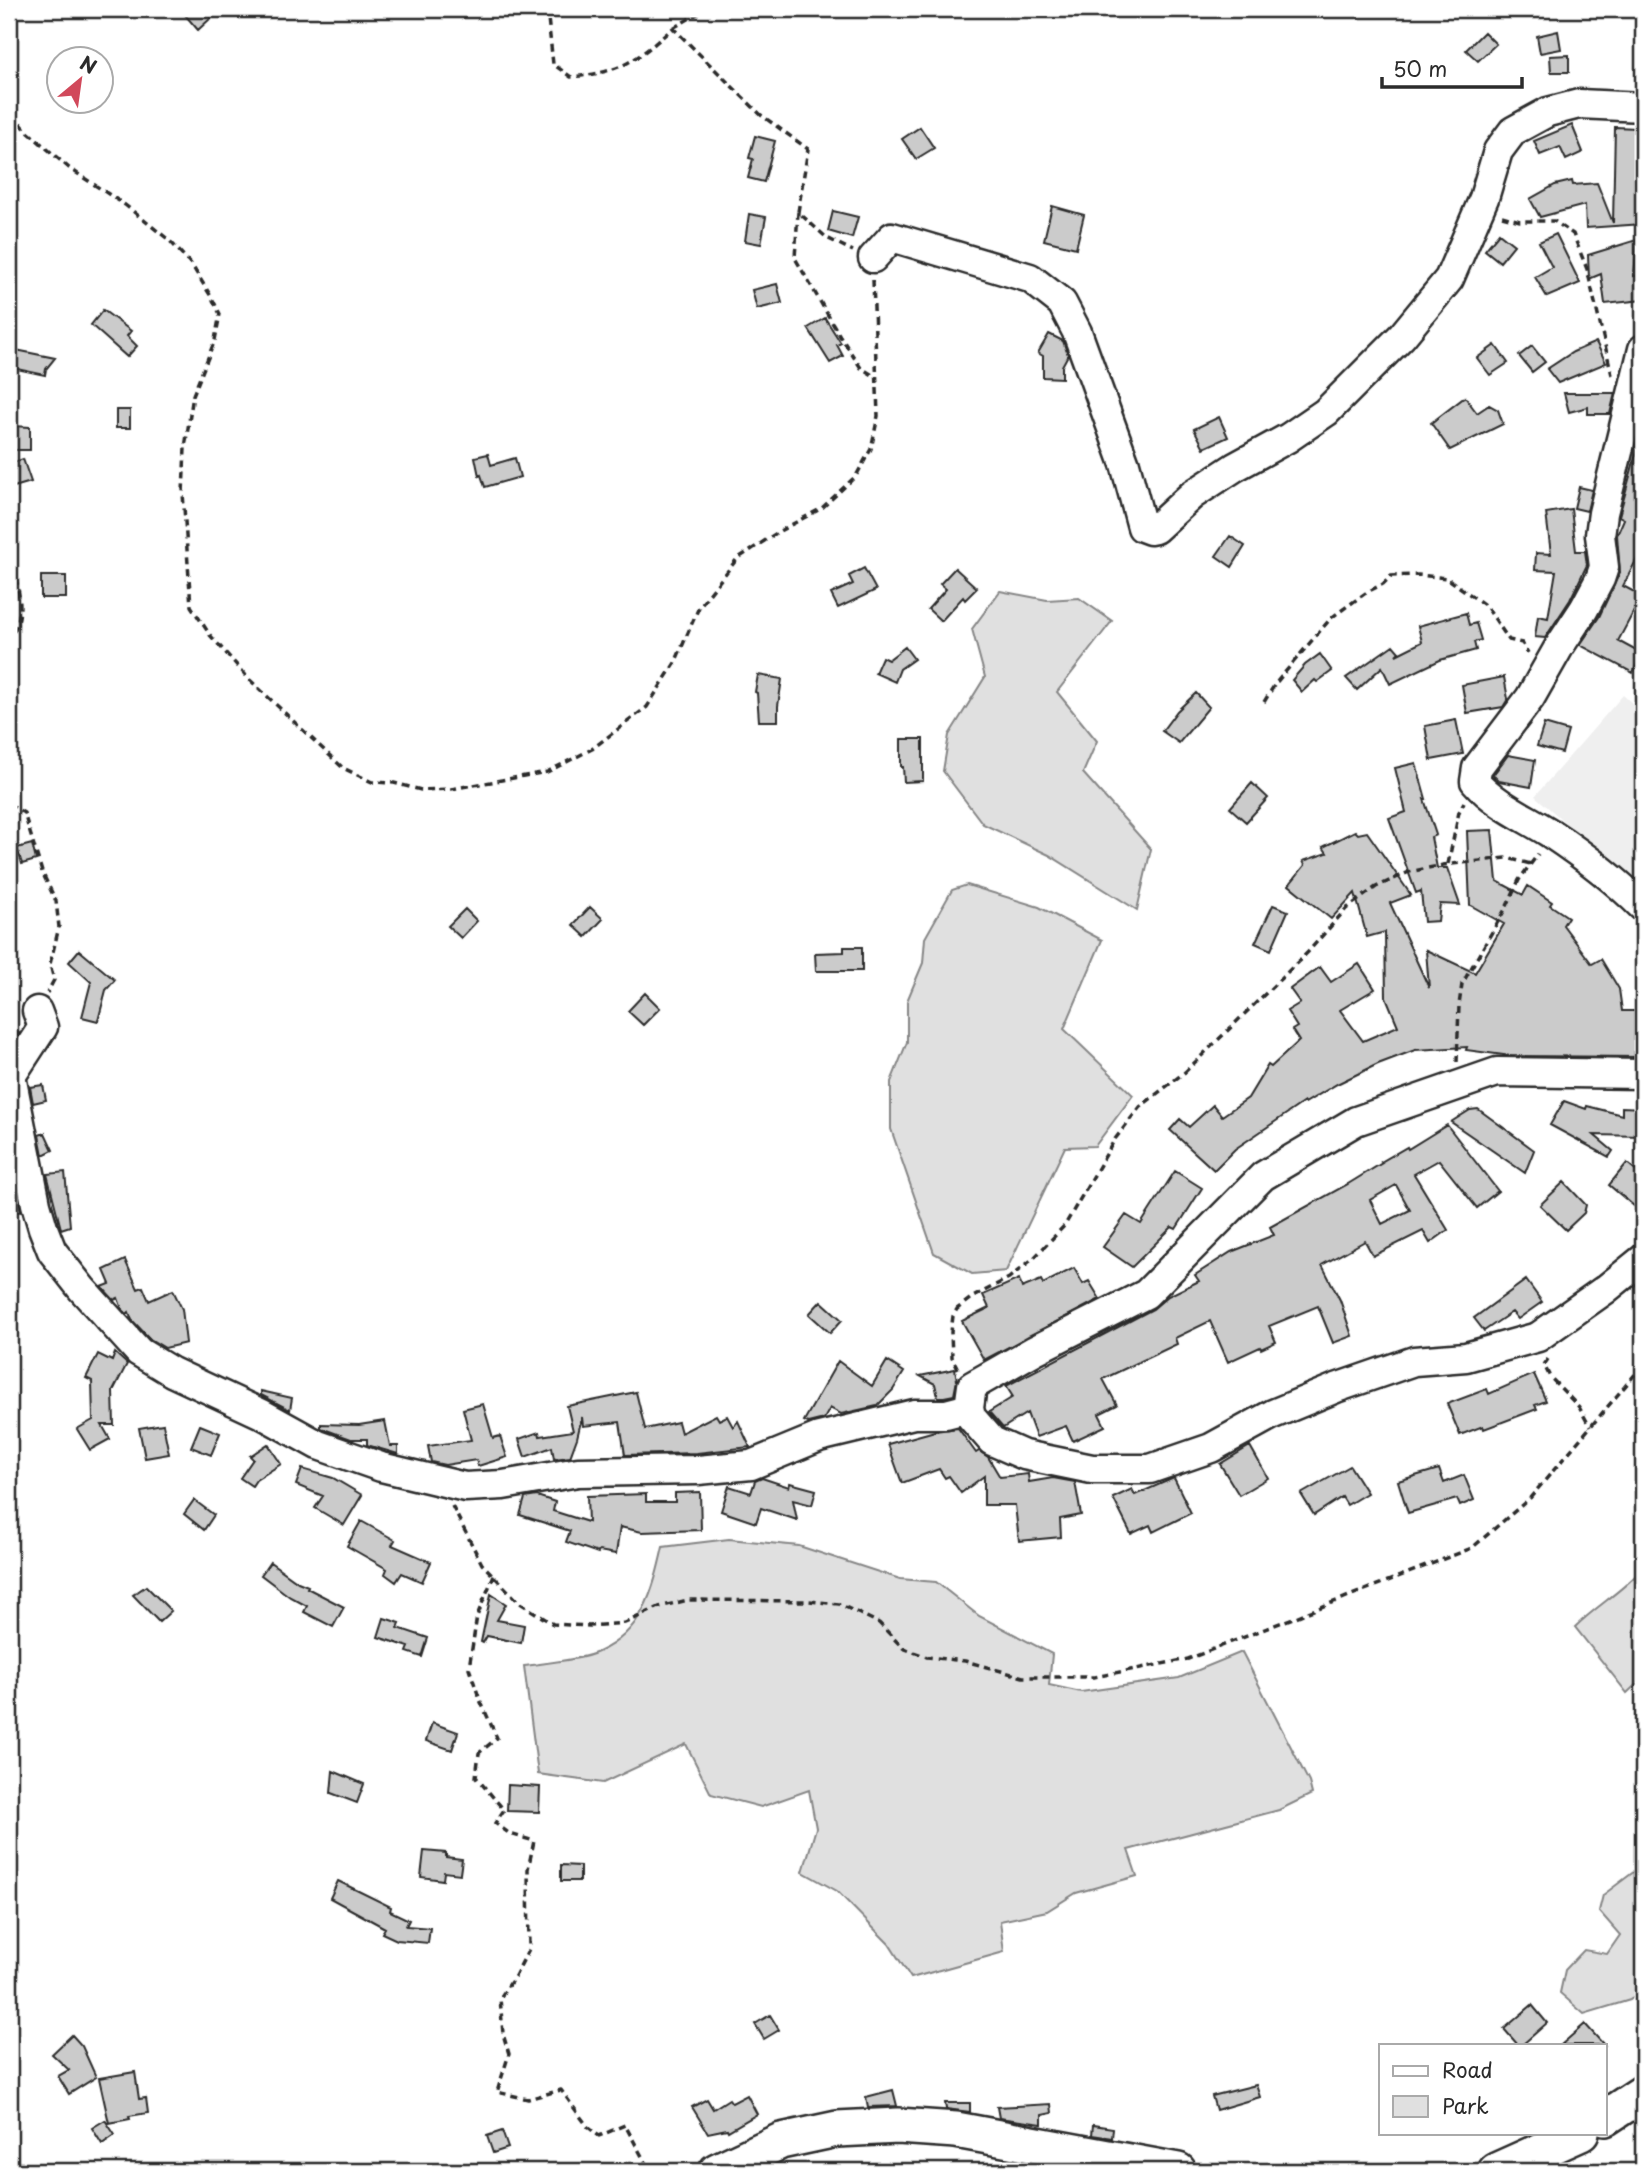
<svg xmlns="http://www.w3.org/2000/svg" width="1652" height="2180" font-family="'Playpen Sans',sans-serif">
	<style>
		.built { fill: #efefef }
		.green { fill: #e0e0e0; stroke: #868686; stroke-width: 2 }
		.building { fill: #cbcbcb; stroke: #2b2b2b; stroke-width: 2; fill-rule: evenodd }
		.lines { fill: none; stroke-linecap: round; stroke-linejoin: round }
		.minor-casing { stroke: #2b2b2b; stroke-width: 33 }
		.major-casing { stroke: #2b2b2b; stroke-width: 40 }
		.path { stroke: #2b2b2b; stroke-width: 3.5; stroke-dasharray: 7 5; stroke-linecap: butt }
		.minor { stroke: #fff; stroke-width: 28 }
		.major { stroke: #fff; stroke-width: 35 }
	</style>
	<rect width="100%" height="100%" fill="#fff"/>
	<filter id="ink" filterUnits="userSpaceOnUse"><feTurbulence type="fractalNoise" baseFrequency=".0143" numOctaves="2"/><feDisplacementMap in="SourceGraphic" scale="14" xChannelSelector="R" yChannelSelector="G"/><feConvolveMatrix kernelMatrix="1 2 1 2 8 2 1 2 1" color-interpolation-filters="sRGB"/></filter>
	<g filter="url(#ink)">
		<path class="built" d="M1623 695 1643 713V891L1535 796Z"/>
		<path class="green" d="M1000 591 1047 600 1079 598 1112 621 1057 692 1097 741 1083 773 1151 849 1137 910 1049 855 983 824 943 771 949 735 985 677 972 629Z
			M967 885 1039 907 1102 940 1064 1029 1133 1095 1095 1146 1065 1147 1006 1271 972 1274 934 1253 891 1129V1082L907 1042V1001L923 963 925 938 952 890Z
			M729 1539 799 1546 900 1579 936 1582 979 1616 1052 1654 1049 1685 1081 1692 1179 1678 1242 1652 1309 1782 1312 1794 1279 1810 1128 1850 1137 1876 1076 1893 1047 1911 1000 1921 1004 1952 911 1978 889 1944 837 1891 803 1872 816 1828 809 1790 761 1807 711 1794 686 1744 603 1783 538 1774 524 1666C544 1663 582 1660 598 1652 643 1632 653 1591 663 1547Z
			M1643 1568V1678L1627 1693 1575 1627C1597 1605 1623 1591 1643 1568Z
			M1643 1865V1988L1630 2000 1584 2014 1560 1993 1565 1970 1584 1950 1607 1954 1620 1935 1599 1911 1603 1895Z"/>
		<path class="building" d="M180 9H202L211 18 198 30Z
			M1558 31 1561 49 1540 53 1537 36Z
			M1484 32 1496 44 1478 61 1466 50Z
			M1569 55V72H1551L1550 56Z
			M1572 125 1583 152 1566 160 1560 147 1540 155 1534 141Z
			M920 127 934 148 916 159 902 139Z
			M1615 127 1636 128V147L1643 148V168H1638L1637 200H1643V224L1586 228 1585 205 1540 217 1530 199 1555 185 1572 181 1573 185 1597 183 1613 223Z
			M755 136 775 141 764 182 748 178 753 159 749 158Z
			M1052 206 1084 215 1076 248 1044 240Z
			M833 211 858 217 852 238 828 231Z
			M749 214 766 217 761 244 745 241Z
			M1499 233 1514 245 1500 262 1485 250Z
			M1556 234 1580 283 1547 297 1535 277 1552 267 1539 242Z
			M1637 240 1634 276 1643 275V300L1605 304 1601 274 1589 279 1588 255Z
			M777 284 782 303 757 309 752 290Z
			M103 310 131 331 127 336 137 346 127 357 91 325Z
			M825 318 841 343 837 345 843 356 830 363 808 328Z
			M1049 334 1063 341 1068 355 1062 366V378L1043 377V356L1038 353Z
			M1596 342 1606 363 1558 383 1547 369 1573 352Z
			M1495 345 1508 363 1490 375 1477 358Z
			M1532 346 1545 362 1532 372 1519 356Z
			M16 350 55 358 46 369 45 375 12 368Z
			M1564 393H1615L1610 414H1588V407L1569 412Z
			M1465 397 1477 413 1489 405 1498 410 1503 424 1450 450 1431 423Z
			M116 410H130V428H116Z
			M1219 417 1228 437 1204 448 1194 429Z
			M13 426 30 427V450H12Z
			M1641 436H1643V547L1623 586 1642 596 1618 641 1642 654 1633 673 1580 645 1599 617 1620 572 1617 535 1624 519 1619 516Z
			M488 454 491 465 515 458 520 477 485 487 481 475 479 476 475 457Z
			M23 459 31 482 14 487 9 472V464Z
			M1579 487 1592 490 1587 511 1574 508Z
			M1571 509 1576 551H1585L1587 565 1570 600 1545 638 1535 637 1538 616 1548 618 1556 571 1535 570 1536 553 1551 554 1546 513Z
			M1230 536 1245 546 1232 567 1216 556Z
			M864 568 876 590 838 608 831 594 853 584 849 576Z
			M955 568 977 588 965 600 963 597 941 621 928 609 946 589 940 584Z
			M41 576H66V598H41Z
			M1466 613 1469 625 1476 623 1481 640 1474 642 1476 650 1440 660 1390 684 1382 667 1357 690 1346 678 1393 645 1399 652 1396 655 1422 642 1418 626Z
			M905 647 914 659 900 669 895 682 875 673 882 657 888 660Z
			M1320 654 1332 671 1317 682 1315 680 1302 692 1292 680 1305 665Z
			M758 675 782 679 778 706V721H759L757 693 755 692Z
			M1504 677 1508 699 1503 707 1467 713 1462 685Z
			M1196 693 1209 707 1179 743 1162 731 1177 711Z
			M1456 720 1463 754 1431 760 1425 726Z
			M1544 724 1568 731 1562 753 1537 746Z
			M901 739H923V781L904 782 903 767H901Z
			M1508 755 1535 760 1531 787 1499 781 1493 775Z
			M1416 763 1426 799H1424L1436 835 1431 837 1437 868H1447L1460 905 1440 904 1438 921 1424 922 1421 891 1416 893 1389 818 1406 812 1395 768Z
			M1252 783 1268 798 1246 822 1230 808Z
			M1492 830 1497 881 1523 895 1528 886 1552 902 1550 905 1568 917 1563 925 1592 964 1601 959 1619 989 1622 1011H1643V1057L1511 1056 1466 1050 1467 1047 1415 1050 1378 1064 1337 1084 1305 1103 1304 1102 1235 1149 1214 1170 1170 1130 1180 1119 1189 1127 1213 1105 1222 1116 1248 1098 1268 1065 1271 1067 1299 1041 1292 1030 1297 1027 1287 1011 1300 1003 1290 989 1320 967 1331 982 1359 964 1375 989 1340 1010 1363 1041 1398 1026 1386 997 1385 932 1367 937 1355 893 1331 919 1289 885 1305 865 1303 861 1327 853 1323 847 1355 831 1358 834 1367 832 1411 895 1390 903 1429 988 1426 950 1475 973 1504 924 1470 905 1467 831Z
			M32 844 36 860 22 864 17 848Z
			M1273 905 1288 911 1271 950 1255 943Z
			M590 907 603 919 586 937 573 925Z
			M465 909 477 921 461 938 448 926Z
			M844 947H862V971H816L815 953 844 952Z
			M79 950 115 980 106 990 98 1021 82 1017 91 982 69 962Z
			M645 993 660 1008 643 1025 628 1011Z
			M9 1027 19 1033 9 1049Z
			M43 1085 46 1100 33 1103 30 1087Z
			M1564 1101 1586 1109 1587 1106 1622 1115V1107L1643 1108V1136L1594 1135 1613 1151 1609 1157 1550 1125Z
			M1478 1109 1534 1150 1525 1173 1451 1122 1470 1110Z
			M1447 1125 1498 1191 1477 1208 1439 1160 1414 1174 1448 1230 1430 1243 1423 1231 1373 1256 1365 1241 1322 1265 1340 1300 1352 1336 1333 1343 1318 1306 1269 1326 1276 1342 1261 1349 1260 1347 1228 1362 1210 1321 1175 1338 1177 1344 1103 1379 1117 1405 1099 1414 1105 1426 1073 1441 1066 1426 1036 1437 1027 1413 1003 1428 989 1412 1013 1397 1006 1386 1153 1309 1168 1296 1199 1281 1195 1275 1231 1252 1274 1235 1270 1227 1348 1184 1382 1163 1381 1162 1407 1147 1408 1149ZM1396 1185 1410 1210 1382 1224 1370 1200Z
			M45 1133 53 1150 43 1155 39 1135Z
			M1627 1163 1643 1176V1195L1634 1206 1609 1185Z
			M1175 1171 1202 1188 1176 1229 1172 1227 1132 1267 1103 1247 1126 1215 1141 1224Z
			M65 1172 70 1226 61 1229 47 1174Z
			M1564 1182 1586 1205 1584 1213 1566 1230 1540 1205Z
			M9 1194H17L21 1212 9 1211Z
			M125 1260 138 1289 143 1287 149 1301 173 1290 182 1309 186 1343 165 1348 150 1339 132 1320 129 1312 127 1314 122 1309 118 1298 114 1300 102 1287 110 1284 104 1270Z
			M1074 1268 1083 1284 1089 1281 1100 1299 984 1360 962 1321 989 1308 983 1295 1019 1279 1022 1288 1041 1280 1043 1284Z
			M1526 1280 1542 1302 1518 1319 1512 1312 1484 1331 1474 1318Z
			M821 1301 842 1320 830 1333 809 1314Z
			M115 1353 127 1364 113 1391 114 1425H102L110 1439 90 1450 77 1429 93 1420 92 1381 86 1378 98 1354 112 1361Z
			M838 1361 872 1386 887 1361 904 1372 893 1390 877 1406 841 1414 830 1408 824 1419 808 1423 804 1421Z
			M955 1369 957 1380 954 1395 944 1397H938L935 1384 920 1376Z
			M1534 1374 1546 1401 1535 1405 1537 1409 1484 1429 1483 1426 1460 1435 1447 1404 1487 1389 1489 1394Z
			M261 1391 292 1398 290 1410 261 1395Z
			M636 1392 645 1429 678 1422 681 1433 716 1415 719 1420 727 1416 733 1427 738 1421 750 1447 697 1453 625 1455 620 1422 583 1426 582 1417 577 1438 570 1457 554 1459 552 1447 525 1457 519 1439 539 1432 540 1436 573 1431 567 1406Z
			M483 1404 493 1438 500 1436 507 1457 478 1466 476 1460 445 1465 431 1462 428 1446 471 1440 463 1409Z
			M385 1421 390 1446H398V1454L367 1445V1439H351L321 1428V1424L359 1425Z
			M163 1424 169 1454 145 1458 139 1428Z
			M200 1425 220 1433 211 1455 191 1447Z
			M958 1428 976 1453 979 1451 988 1457 1000 1477 1028 1474 1029 1482 1053 1478 1075 1482 1081 1515 1060 1519 1061 1537 1019 1541 1015 1505H984V1476L961 1493 949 1476 945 1478 939 1469 902 1483 888 1444 935 1431Z
			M268 1444 281 1464 256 1480 252 1486 240 1478 253 1459 250 1456Z
			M1250 1446 1268 1478 1239 1495 1220 1464Z
			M1350 1466 1367 1493 1347 1505 1342 1497 1314 1515 1301 1494Z
			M302 1469 333 1478 362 1495 344 1525 315 1508 323 1496 296 1485Z
			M1439 1469 1444 1483 1464 1475 1474 1500 1460 1506 1457 1499 1408 1513 1398 1481Z
			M762 1478 789 1487 790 1483 816 1490 812 1505 793 1500 797 1520 761 1508 756 1523 721 1511 729 1486 751 1493 755 1481Z
			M1174 1478 1191 1513 1153 1532 1150 1525 1131 1534 1113 1498 1132 1489 1135 1495Z
			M700 1492 701 1530 642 1532 620 1527 616 1554 599 1551 598 1553 566 1542 570 1531 520 1515 525 1498 537 1496 555 1502 553 1511 588 1522 587 1496 646 1494V1502H675V1493Z
			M194 1500 214 1515 204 1530 184 1514Z
			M361 1521 395 1540 392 1545 431 1562 422 1582 402 1573 396 1582 385 1574 387 1569 347 1546Z
			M270 1562 298 1582 308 1586 307 1588 344 1607 333 1627 304 1612 307 1606 290 1597 261 1575Z
			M146 1586 171 1611 159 1622 133 1595Z
			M491 1594 506 1604 497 1620 524 1625 521 1643 487 1636 483 1643 481 1642Z
			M384 1618 400 1623 398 1628 428 1638 422 1657 407 1652 409 1647 378 1637Z
			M432 1723 458 1732 452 1750 426 1741Z
			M333 1771 364 1784 357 1803 331 1793Z
			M508 1785 540 1787 539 1812 507 1811Z
			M424 1851 446 1853V1857L462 1859 460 1874 444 1872 443 1880 421 1877Z
			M561 1865 580 1866V1881H561Z
			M338 1881 391 1907 390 1911 409 1920 406 1926 430 1928 428 1943 397 1940 382 1933 385 1928 330 1898Z
			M1532 2005 1547 2023 1522 2045H1518L1504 2029Z
			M770 2015 779 2030 764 2039 755 2024Z
			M1585 2024 1604 2045H1561Z
			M72 2035 82 2046 96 2077 69 2094 58 2076 69 2070 52 2054Z
			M135 2072 139 2099 146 2098 148 2113 129 2116 130 2119 109 2123 99 2078Z
			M1256 2085 1260 2097 1216 2110 1212 2096Z
			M893 2090 897 2106 868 2107 866 2097Z
			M747 2095 757 2114 728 2131 727 2129 708 2133 692 2107 707 2099 713 2109 729 2099 732 2103Z
			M945 2103H970V2112L946 2109Z
			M1051 2104 1052 2113 1042 2115V2124L999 2118 997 2107Z
			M105 2120 115 2135 102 2144 92 2128Z
			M1093 2125 1113 2128 1112 2138 1092 2135Z
			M502 2131 508 2148 493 2153 487 2136Z"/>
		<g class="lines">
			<g class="minor-casing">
				<path id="minor" d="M873 258 892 237 1030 278 1062 303 1077 332 1125 464 1142 527 1150 530 1155 529 1192 495 1235 467 1288 438 1326 412 1402 336 1449 279 1484 198 1498 151 1513 131 1548 112 1579 104 1643 107
					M1643 349 1603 513 1600 535 1604 567 1600 579 1584 609 1559 647 1530 698 1477 768 1475 781C1496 805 1523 816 1550 833 1583 855 1615 879 1643 907
					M37 1011 43 1027 11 1076 36 1204 43 1228 52 1251 82 1289 139 1352 172 1372 262 1414 318 1445 381 1467 465 1487 503 1485 578 1472 698 1470 751 1465 819 1437 914 1414H946L969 1408 972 1386 1035 1350 1146 1294 1263 1176 1356 1121 1497 1072 1643 1074
					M969 1408 971 1417 992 1441 1024 1455 1092 1469H1150L1211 1448 1273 1414 1336 1388 1414 1361 1466 1357 1538 1337 1606 1289 1643 1259"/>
			</g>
			<g class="major-casing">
				<path id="major" d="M1605 2118 1643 2093
					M717 2171 781 2141 837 2129 898 2126 956 2130 1178 2171
					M1496 2171 1581 2133"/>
			</g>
			<path class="path" d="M547 9 553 64 571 77C623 72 635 61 673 28L761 115 808 149 798 212 827 238 853 251
				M673 28 706 9
				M9 102 16 118 28 132 69 168 125 205 169 240 191 264 212 298 220 314 215 340 193 395 185 448 183 493 191 606 210 635 249 679 343 768 372 782 394 783 421 790 451 789 547 772 592 749 647 707 675 663 699 607 737 559 778 532 822 508 856 476 871 449 878 416 873 280
				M798 212 795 258 840 336 861 368 876 377
				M1502 216 1520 221H1554L1573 234 1587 269 1612 375
				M9 555C17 584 29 613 9 639
				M1264 702 1275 684 1331 618 1367 592 1383 584 1391 576 1418 575 1447 578 1486 606 1509 640 1522 643 1528 653
				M9 804 24 813 42 872 56 901 59 927 50 964 54 980 47 993
				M1448 864 1459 812 1464 802
				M1457 1062 1459 1005 1462 984 1507 906 1519 880 1538 854
				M1548 1359 1544 1365 1550 1377 1579 1407 1590 1427
				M958 1369 952 1357 951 1332 953 1316 957 1309 971 1298 1009 1278 1034 1258 1065 1225 1115 1139 1140 1107 1185 1072 1221 1037 1308 952 1346 909 1376 887 1409 872 1443 865 1507 858 1531 864
				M452 1506 482 1564 520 1603 553 1624 589 1626 625 1623 659 1607 688 1600 809 1601 839 1604 879 1623 903 1648 927 1657 965 1661 1023 1677H1094L1188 1659 1472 1548 1530 1498 1643 1365
				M494 1575 477 1616 469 1668 480 1700 497 1738 479 1753 476 1777 504 1810 495 1823 510 1834 534 1841 528 1869 529 1949 515 1976 500 1998 503 2034 509 2054 497 2092 528 2099 561 2090 588 2127 599 2136 625 2125 650 2171"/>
			<use href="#minor" class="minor"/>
			<use href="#major" class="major"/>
		</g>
	</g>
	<rect width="1652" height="2180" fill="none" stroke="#fff" stroke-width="35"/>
	<rect x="18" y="18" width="1617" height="2145" fill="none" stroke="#2b2b2b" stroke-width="2.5" filter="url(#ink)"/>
	<rect x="1379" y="2044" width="228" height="91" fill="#ffffff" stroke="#aaaaaa" stroke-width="2"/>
	<rect x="1393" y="2066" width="35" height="10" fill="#ffffff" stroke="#aaaaaa" stroke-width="2"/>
	<text x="1442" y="2078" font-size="21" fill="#2b2b2b">Road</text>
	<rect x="1393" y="2096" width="35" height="21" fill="#e0e0e0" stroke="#aaaaaa" stroke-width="2"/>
	<text x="1442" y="2114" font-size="21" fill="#2b2b2b">Park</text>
	<g transform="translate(80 80) rotate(29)"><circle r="33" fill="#ffffff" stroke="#aaaaaa" stroke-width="2"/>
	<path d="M0-5L12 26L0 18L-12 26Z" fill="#d1495b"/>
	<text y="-10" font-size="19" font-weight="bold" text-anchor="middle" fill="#2b2b2b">N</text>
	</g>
	<path d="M1382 77v10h140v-10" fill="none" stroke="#2b2b2b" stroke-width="3.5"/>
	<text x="1393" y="77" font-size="21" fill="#2b2b2b" stroke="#ffffff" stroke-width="5" paint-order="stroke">50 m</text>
</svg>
